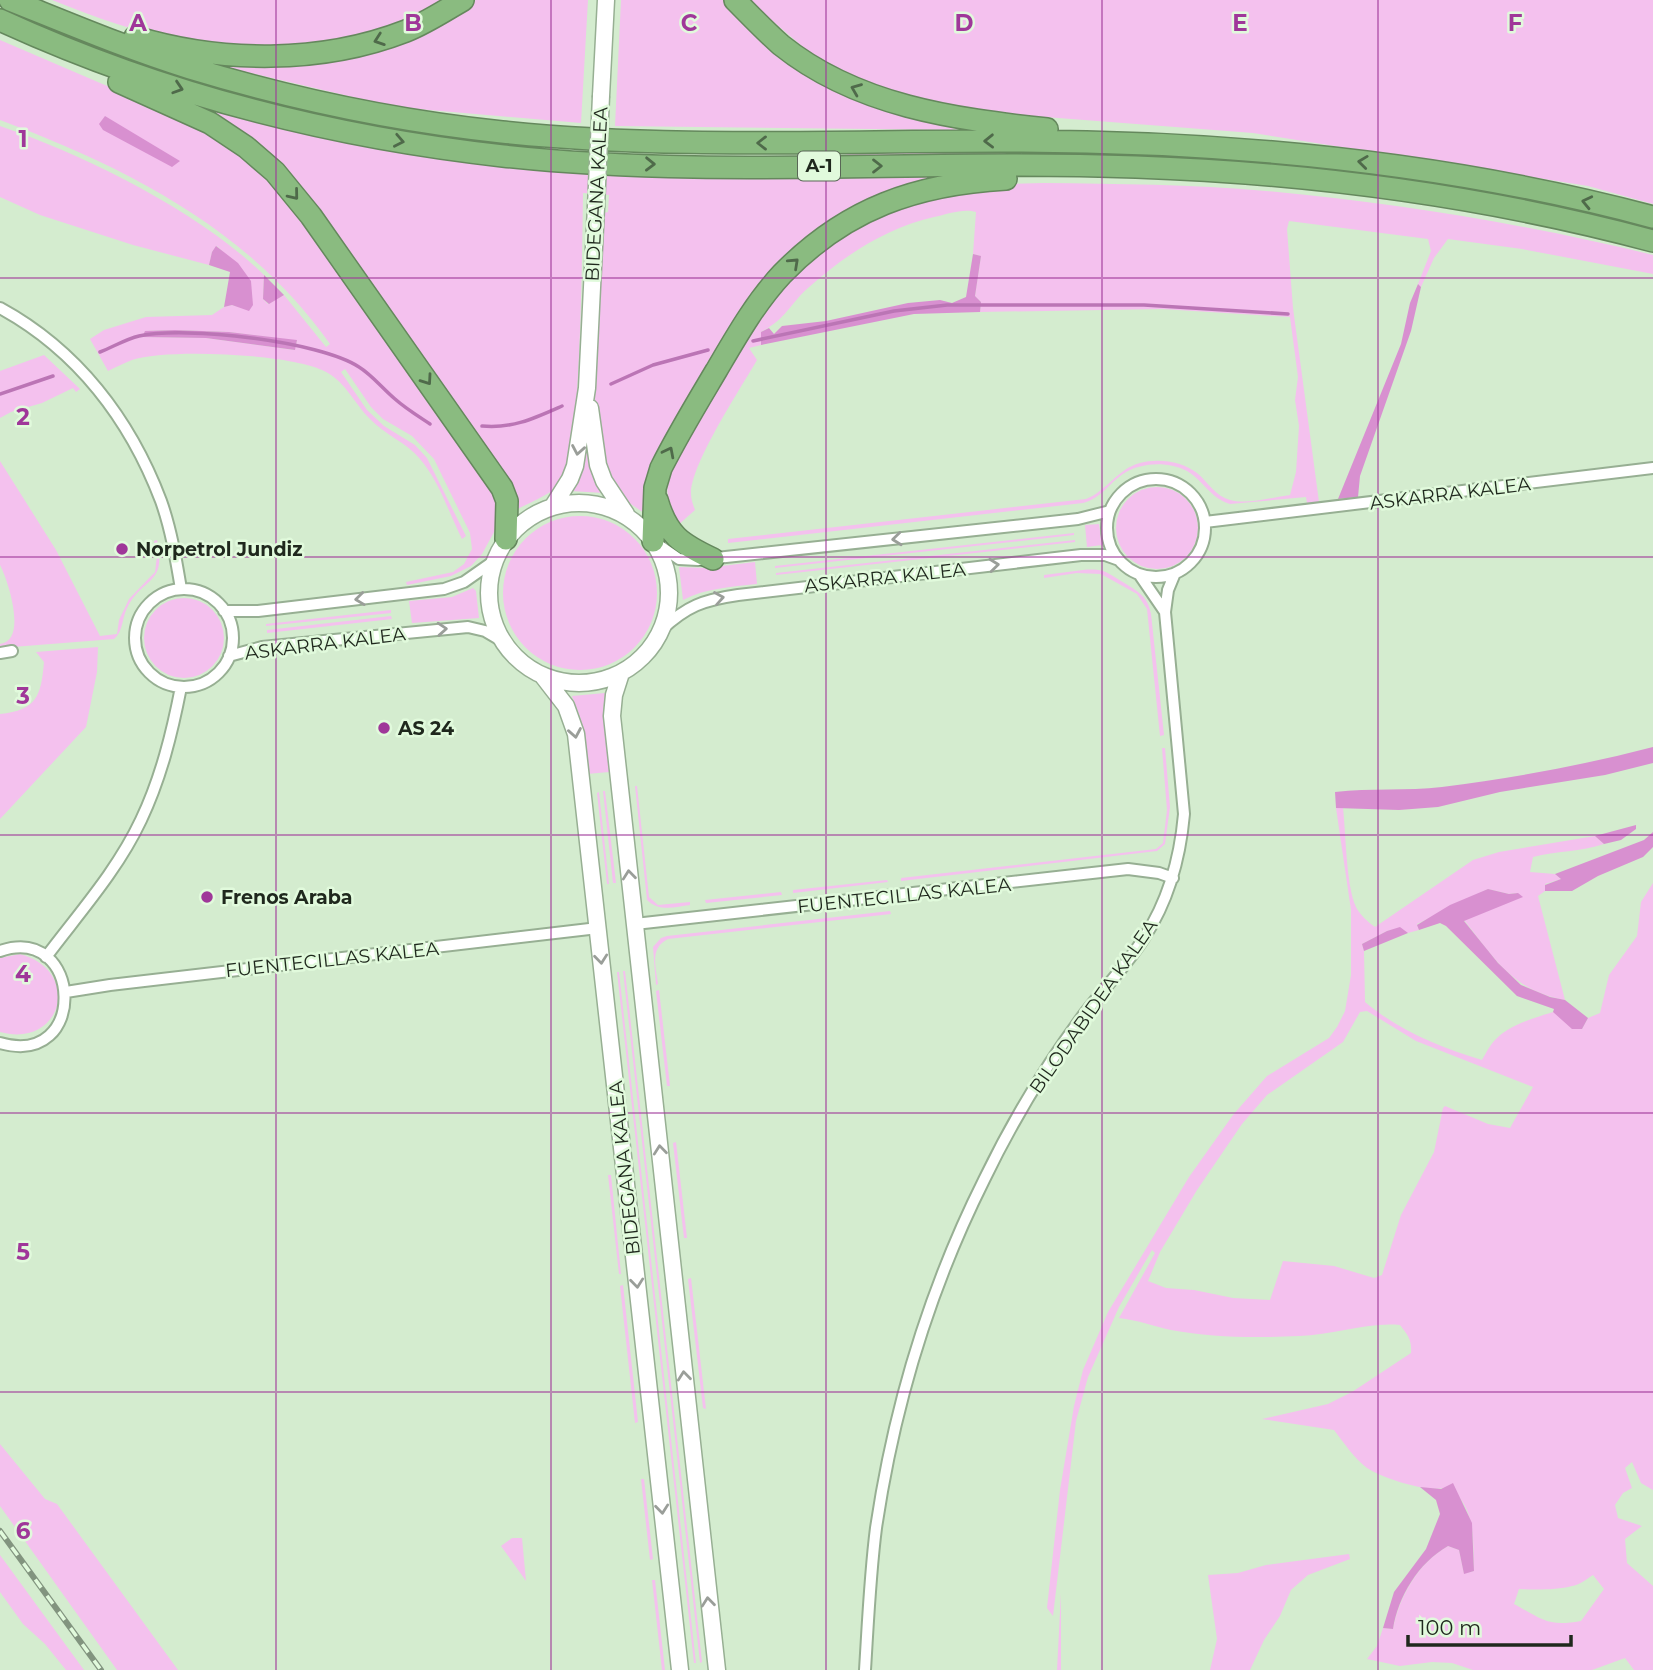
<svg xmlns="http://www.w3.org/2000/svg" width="1653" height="1670" font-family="Montserrat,sans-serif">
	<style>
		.green { fill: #f4c1ee; fill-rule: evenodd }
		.forest { fill: #d890d0 }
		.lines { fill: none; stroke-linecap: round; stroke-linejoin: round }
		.stream { stroke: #bb75b5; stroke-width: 3.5 }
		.street-casing { stroke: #97af93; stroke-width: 14 }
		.secondary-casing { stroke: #97af93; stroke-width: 19 }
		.highway-casing { stroke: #65885d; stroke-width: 24 }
		.street { stroke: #fff; stroke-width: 10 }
		.secondary { stroke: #fff; stroke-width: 16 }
		.highway { stroke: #8abb80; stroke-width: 21 }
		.rail-casing { stroke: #82947f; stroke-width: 6 }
		.rail { stroke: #e1fadc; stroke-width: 3.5; stroke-dasharray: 10; stroke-linecap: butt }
		.secondary-bridge-casing { stroke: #97af93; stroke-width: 19; stroke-linecap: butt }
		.secondary-bridge { stroke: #fff; stroke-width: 16 }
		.oneway { stroke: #4f6a4a }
		.oneway2 { stroke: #9a9e99 }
		.grid { fill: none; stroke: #9f3799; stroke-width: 2; stroke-opacity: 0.55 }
		.poi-dot { fill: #9f3799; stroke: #e1fadc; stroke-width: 2.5 }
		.labels { text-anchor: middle; stroke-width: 5; stroke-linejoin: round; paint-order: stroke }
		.shield { fill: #e1fadc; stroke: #596756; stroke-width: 2 }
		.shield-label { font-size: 18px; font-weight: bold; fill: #1f281d }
		.street-label { font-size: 19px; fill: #1f281d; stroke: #e1fadc }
		.poi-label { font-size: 19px; font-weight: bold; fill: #1f281d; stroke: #e1fadc; text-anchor: start }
		.grid-label { font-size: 23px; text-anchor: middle; font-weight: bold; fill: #9f3799; stroke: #e1fadc; stroke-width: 5; stroke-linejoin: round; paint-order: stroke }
	</style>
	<rect width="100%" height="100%" fill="#d4eccf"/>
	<path class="green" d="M52 0H451C419 18 382 33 346 41 280 56 181 44 117 24 95 17 73 8 52 0Z
		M476 0H588L581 123 395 107 204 62 280 66 359 53 428 28Z
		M621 0H723L752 32 806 73 864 104 959 130 615 126Z
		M748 0H1653V204L1588 186 1253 133 981 112 896 98 810 53Z
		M0 40 177 116 210 133 241 155 269 179 301 215 497 498 499 523 482 554 471 566 451 576 407 585 406 582 453 572 464 564 472 549 470 533 434 459 412 436 383 419 371 407 345 369 341 372 367 410 384 426 415 445 427 458 466 536 462 539C449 513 439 481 420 459 406 442 385 435 370 419 353 402 345 380 322 370 288 354 167 348 132 360 124 363 116 367 108 371L90 339 104 330 146 317 212 315 224 307 232 305 250 310 226 255 217 246 212 252 209 265 133 245 40 215 0 197V126C85 155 200 212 264 275L263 299 268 304 284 295 326 347 330 344C250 230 128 168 0 120ZM175 330 229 332 297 341 294 350 206 338 143 337 145 331Z
		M182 102 298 132 478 163 539 170 683 177H941L793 255 644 513 625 500 606 469 600 434 594 392 604 213 608 212 609 195 583 193C582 265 581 337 576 408 574 431 574 462 561 482 553 494 530 502 516 510L307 204Z
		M863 150 1165 151 1341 166 1542 198 1653 224V235L1413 184 870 159 844 154Z
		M1043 183C1117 184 1192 184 1266 191 1396 203 1526 224 1653 255V274L1522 249 1448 239 1434 258 1421 287 1418 284 1431 251 1428 239 1289 221 1287 229 1293 308 1319 502 1307 503 1306 497 1230 504C1210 498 1204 481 1187 471 1169 461 1140 462 1123 474 1108 484 1102 498 1083 503L728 543V539L1086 499C1107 491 1117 469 1140 463 1158 458 1182 461 1197 473 1209 483 1215 496 1230 500 1247 505 1273 497 1290 495L1296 472 1299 426 1295 400 1298 377 1290 317 1162 309 980 312 981 302 975 296 981 256 973 254 976 212C964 208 947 214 934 217 886 228 845 255 808 288 789 305 787 318 761 332V345L749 348 757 360C741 388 690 465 691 494 691 499 693 505 695 510L677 526C668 508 666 491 668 472L741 342 794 273 828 244 895 206 1000 184Z
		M44 355 80 389 76 392 73 388 42 403 11 412 0 418V371Z
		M587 438 603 493 571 491Z
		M0 461 56 550 100 636 117 634 119 620 129 599 155 572 157 556 154 541 157 540C167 586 143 576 127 608 122 618 123 632 114 639L0 648V644C28 641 8 580 0 565Z
		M1116 528a41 41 0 1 1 82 0a41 41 0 1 1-82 0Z
		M503 593a77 77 0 1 1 154 0a77 77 0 1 1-154 0Z
		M1099 524 1102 545 1087 547 1085 525Z
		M1074 533V535L775 568V566Z
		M1075 540V542L776 575V573Z
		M755 562 757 584C731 587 706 588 683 600L679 567 705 568Z
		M1083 570C1106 568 1108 574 1126 584 1139 592 1148 597 1151 614L1164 735 1160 736 1147 609 1137 594 1101 574 1077 573 1044 578V575Z
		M473 588 476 591 479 618 412 623 409 601 452 597Z
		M144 638a40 40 0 1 1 80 0a40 40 0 1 1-80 0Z
		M391 610V613L266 626V624Z
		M391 616 392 619 267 633V630Z
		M98 647 97 672 86 727 0 819V714C37 710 41 696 44 662L36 652Z
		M605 693 603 711 609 772 587 774 581 720 572 696Z
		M1162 748H1165L1170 807 1165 844 1157 851 901 881V878L1156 849 1163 843 1167 810Z
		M635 786H637L649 897 658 905 690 902V905C675 907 659 912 647 900Z
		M603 791H605L616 883H613Z
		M599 792 609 884H607L597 793Z
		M1336 808H1343C1346 834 1346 885 1356 907 1360 915 1368 922 1375 927L1473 860 1499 852 1595 836 1604 844C1581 852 1556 851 1533 857L1530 872 1555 874 1561 879 1545 884V891L1538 896 1565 1000C1512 990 1495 959 1464 920L1518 893 1509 894 1488 889 1417 924 1419 930 1408 933 1400 928 1387 931 1362 944 1364 951 1365 1002C1398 1030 1441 1048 1482 1060 1486 1053 1490 1045 1495 1040 1509 1025 1534 1018 1553 1012L1582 1029 1588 1018 1600 1013 1609 975 1637 936 1641 902 1653 883V1490L1641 1483 1632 1462 1625 1468 1632 1488 1623 1493 1615 1505 1618 1518 1642 1526 1625 1539 1627 1563 1653 1586V1670H1634L1625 1658 1592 1670H1473L1452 1663 1432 1662 1400 1666 1367 1659 1377 1646 1383 1628 1393 1629C1399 1597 1418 1563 1448 1546L1459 1550 1464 1573 1474 1571C1473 1540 1476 1504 1447 1487 1430 1494 1382 1478 1367 1468 1354 1458 1344 1443 1334 1430L1262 1419 1328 1404 1352 1392 1411 1353C1412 1340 1408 1335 1400 1325 1366 1322 1334 1335 1299 1336 1257 1338 1213 1338 1171 1330 1153 1326 1137 1320 1119 1318L1155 1253 1152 1250 1119 1307 1088 1377 1076 1421 1053 1616 1047 1608 1060 1490 1074 1406 1083 1370 1108 1312 1189 1177 1233 1115 1267 1076 1329 1038 1337 1027 1345 1011 1351 975V910ZM1367 1011 1416 1041 1533 1087 1510 1128 1488 1124 1445 1106 1443 1108 1434 1152 1401 1215 1382 1275 1374 1278 1334 1266 1283 1261 1270 1300 1233 1298 1194 1290 1166 1288 1148 1281 1160 1252 1197 1190 1242 1124 1267 1095 1343 1042 1360 1012ZM1593 1575 1604 1589 1581 1621C1547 1627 1542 1619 1514 1604L1519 1589C1535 1590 1557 1590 1572 1586 1579 1585 1587 1579 1593 1575Z
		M887 880 888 882 793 893V890Z
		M781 892 782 895 706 903 705 900Z
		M890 911 891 914 668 939C649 948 656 967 658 984L656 985 653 947 661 938 667 936Z
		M20 954C83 971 62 1049 0 1032V958Z
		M623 971H625L702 1662 700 1663Z
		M617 972H619L696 1663H694Z
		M659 990 670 1086H667L656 991Z
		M676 1142 687 1238H684L673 1143Z
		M608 1175H611L621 1274H619Z
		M691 1278 706 1409 703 1408 688 1279Z
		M623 1285 638 1422 635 1423 620 1286Z
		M0 1444 45 1499 57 1504 178 1670H117L0 1506Z
		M641 1479H644L653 1559 650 1560Z
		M512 1538H522L526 1581 501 1546Z
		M1349 1554 1350 1559 1308 1575 1291 1590 1280 1616 1264 1640 1250 1670H1210L1217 1639 1208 1575 1238 1573 1266 1565Z
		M0 1555 84 1670H66L45 1644 23 1624 0 1592Z
		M652 1580H655L665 1670H662Z
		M1061 1593V1670H1057Z"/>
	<path class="forest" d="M105 116 180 161 172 167 103 130 99 124Z
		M216 246 238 263 251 281 253 305 249 311 232 305 224 307 230 272 209 265 212 252Z
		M973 254 981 256 975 296 981 302 980 312 914 314 761 345V332L769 328 774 334 782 326 826 321 908 303 940 300 952 303 966 297Z
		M264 275 284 295 269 304 263 299Z
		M1418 284 1421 287 1411 331 1360 476 1358 497 1338 499 1401 344 1410 303Z
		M175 330 229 332 297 340 295 350 206 338 142 337 145 331Z
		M1653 747V763L1605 775 1500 792 1438 807 1399 810 1336 808 1335 792C1370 788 1407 791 1442 787 1513 778 1584 765 1653 747Z
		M1636 825V829L1621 840 1604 844 1595 836Z
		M1653 832V847L1643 857 1598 876 1572 891H1545V885L1561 879 1555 874 1644 840Z
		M1488 889 1509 894 1518 893 1523 897 1464 921 1498 963 1521 985 1550 997 1565 1000 1588 1018 1582 1029H1572L1553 1012 1554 1009 1517 996 1446 926 1440 923 1419 930 1417 925 1450 905Z
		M1400 927 1408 933 1364 951 1362 944 1387 931Z
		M1453 1483 1472 1523 1474 1571 1464 1574 1459 1550 1448 1546C1418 1563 1398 1597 1393 1629L1383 1628 1394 1592 1426 1549 1440 1514 1436 1500 1420 1487 1441 1489Z"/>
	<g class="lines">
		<path class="stream" d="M753 341 894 311 947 305H1144L1288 314
			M100 352C113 347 126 339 139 336 186 326 319 341 359 367 372 375 383 389 395 399 405 408 418 416 430 424
			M611 384 653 365 708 350
			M0 394 53 376
			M482 426C512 429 535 418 562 406"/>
		<g class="street-casing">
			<path id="street" d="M0 308C77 350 130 419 161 501 171 529 176 559 181 589
				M1107 528a49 49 0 1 1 98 0a49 49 0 1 1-98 0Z
				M1205 522 1653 468
				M653 541 679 559 698 560 1078 519 1110 511
				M1139 574 1165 612
				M135 638a49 49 0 1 1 98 0a49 49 0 1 1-98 0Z
				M224 611H258L444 589 464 582 494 561
				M661 630C687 606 703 600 738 595L1081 555H1105L1119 560
				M0 653 12 651
				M229 656 262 647 468 627 485 631 502 641
				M635 924 1128 869 1159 873 1173 878
				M0 951C83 923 89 1069 0 1043
				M46 957C79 913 117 871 141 820 161 778 172 733 181 687
				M66 992 110 985 598 928
				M865 1670C868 1622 870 1575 876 1528 894 1407 929 1290 984 1180 1012 1122 1046 1065 1085 1013 1104 988 1127 965 1144 938 1169 900 1180 859 1184 814L1165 612 1168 590 1175 573"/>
		</g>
		<g class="secondary-casing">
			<path id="secondary" d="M601 96 606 0
				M590 408 598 465 604 481 626 514
				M489 593a90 90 0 1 1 180 0a90 90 0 1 1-180 0Z
				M553 506 570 479 575 466 587 388 596 207
				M621 673 614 695 612 716 717 1670
				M542 675 566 706 576 734 680 1670"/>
		</g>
		<g class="highway-casing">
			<path id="highway" d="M10 0C70 24 129 49 190 68 292 99 397 121 502 132 675 150 849 140 1022 141 1233 142 1448 162 1653 217
				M735 0C750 15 765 31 781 45 857 106 954 119 1047 129
				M0 20C159 93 330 137 503 156 713 179 925 159 1136 167 1309 173 1485 196 1653 241
				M135 37C221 63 321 64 406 31 426 23 444 11 463 0
				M119 82 210 123 246 147 275 172 311 216 502 488 507 501 506 539
				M657 500C667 535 681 544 713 559
				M653 541 655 488 661 468C678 434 697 403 716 371 736 337 755 303 782 274 846 208 917 184 1006 179"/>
		</g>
		<use href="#street" class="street"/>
		<use href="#secondary" class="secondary"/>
		<use href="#highway" class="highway"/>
		<g class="rail-casing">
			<path id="rail" d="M0 1531 101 1670"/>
		</g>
		<use href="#rail" class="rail"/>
		<g class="secondary-bridge-casing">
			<path id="secondary-bridge" d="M596 207 601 96"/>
		</g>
		<use href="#secondary-bridge" class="secondary-bridge"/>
	</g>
	<defs><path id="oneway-chevron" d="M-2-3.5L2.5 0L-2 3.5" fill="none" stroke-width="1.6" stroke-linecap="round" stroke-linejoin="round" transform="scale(1.75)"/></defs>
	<g class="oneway">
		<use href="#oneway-chevron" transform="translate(379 40) rotate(161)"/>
		<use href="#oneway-chevron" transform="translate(178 88) rotate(18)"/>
		<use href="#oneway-chevron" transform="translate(856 89) rotate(-158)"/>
		<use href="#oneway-chevron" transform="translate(399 141) rotate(11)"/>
		<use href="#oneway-chevron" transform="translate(989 141) rotate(179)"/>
		<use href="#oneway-chevron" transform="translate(762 143) rotate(180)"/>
		<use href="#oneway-chevron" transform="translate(1363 162) rotate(-173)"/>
		<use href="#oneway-chevron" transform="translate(650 164) rotate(1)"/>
		<use href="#oneway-chevron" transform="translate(877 166)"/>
		<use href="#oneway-chevron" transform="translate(294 195) rotate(51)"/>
		<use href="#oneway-chevron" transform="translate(1587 202) rotate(-167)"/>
		<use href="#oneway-chevron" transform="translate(794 263) rotate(-43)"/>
		<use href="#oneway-chevron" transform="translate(427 380) rotate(55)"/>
		<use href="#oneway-chevron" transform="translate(669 452) rotate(-63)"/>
	</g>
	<g class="oneway2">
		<use href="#oneway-chevron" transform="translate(578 450) rotate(100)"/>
		<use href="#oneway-chevron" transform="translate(897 539) rotate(174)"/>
		<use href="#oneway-chevron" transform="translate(994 565) rotate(-6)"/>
		<use href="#oneway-chevron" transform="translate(719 598) rotate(-10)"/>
		<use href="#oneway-chevron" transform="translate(360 599) rotate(173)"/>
		<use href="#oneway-chevron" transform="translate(442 629) rotate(-4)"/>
		<use href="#oneway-chevron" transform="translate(575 733) rotate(80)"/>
		<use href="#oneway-chevron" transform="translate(629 875) rotate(-96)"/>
		<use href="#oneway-chevron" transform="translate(601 959) rotate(84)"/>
		<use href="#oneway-chevron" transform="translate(660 1150) rotate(-96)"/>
		<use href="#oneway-chevron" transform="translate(637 1283) rotate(84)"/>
		<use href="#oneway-chevron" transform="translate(684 1376) rotate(-96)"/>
		<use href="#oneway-chevron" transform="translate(662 1509) rotate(84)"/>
		<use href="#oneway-chevron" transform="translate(708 1602) rotate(-96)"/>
	</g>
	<path class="grid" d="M276 0V1670M551 0V1670M826 0V1670M1102 0V1670M1378 0V1670M0 278H1653M0 557H1653M0 835H1653M0 1113H1653M0 1392H1653"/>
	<g class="poi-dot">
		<circle cx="122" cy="549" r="7"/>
		<circle cx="384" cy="728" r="7"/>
		<circle cx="207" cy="897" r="7"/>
	</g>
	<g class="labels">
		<rect class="shield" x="798" y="151.5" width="42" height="29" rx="5"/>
		<g class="shield-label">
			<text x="819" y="172">A-1</text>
		</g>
		<g class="street-label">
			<text transform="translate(596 194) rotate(-87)" y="7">BIDEGANA KALEA</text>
			<text transform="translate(1450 493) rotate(-7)" y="7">ASKARRA KALEA</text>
			<text transform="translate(885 577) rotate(-6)" y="7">ASKARRA KALEA</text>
			<text transform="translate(325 643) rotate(-7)" y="7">ASKARRA KALEA</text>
			<text transform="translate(904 895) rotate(-6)" y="7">FUENTECILLAS KALEA</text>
			<text transform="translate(332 959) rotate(-6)" y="7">FUENTECILLAS KALEA</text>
			<text transform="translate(1093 1006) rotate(-55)" y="7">BILODABIDEA KALEA</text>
			<text transform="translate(624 1168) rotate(-96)" y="7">BIDEGANA KALEA</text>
		</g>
		<g class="poi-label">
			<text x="136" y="556">Norpetrol Jundiz</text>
			<text x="398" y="735">AS 24</text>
			<text x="221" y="904">Frenos Araba</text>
		</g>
	</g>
	<g class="grid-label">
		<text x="138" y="31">A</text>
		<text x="413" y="31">B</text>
		<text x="689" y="31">C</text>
		<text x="964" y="31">D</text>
		<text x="1240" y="31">E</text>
		<text x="1515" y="31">F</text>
		<text x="23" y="147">1</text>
		<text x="23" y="425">2</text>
		<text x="23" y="704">3</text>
		<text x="23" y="982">4</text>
		<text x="23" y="1260">5</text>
		<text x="23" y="1539">6</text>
	</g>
	<path d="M1408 1635v10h163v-10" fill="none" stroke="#1f281d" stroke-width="3.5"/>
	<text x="1418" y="1635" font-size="21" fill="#1f281d" stroke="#e1fadc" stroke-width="5" paint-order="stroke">100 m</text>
</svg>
